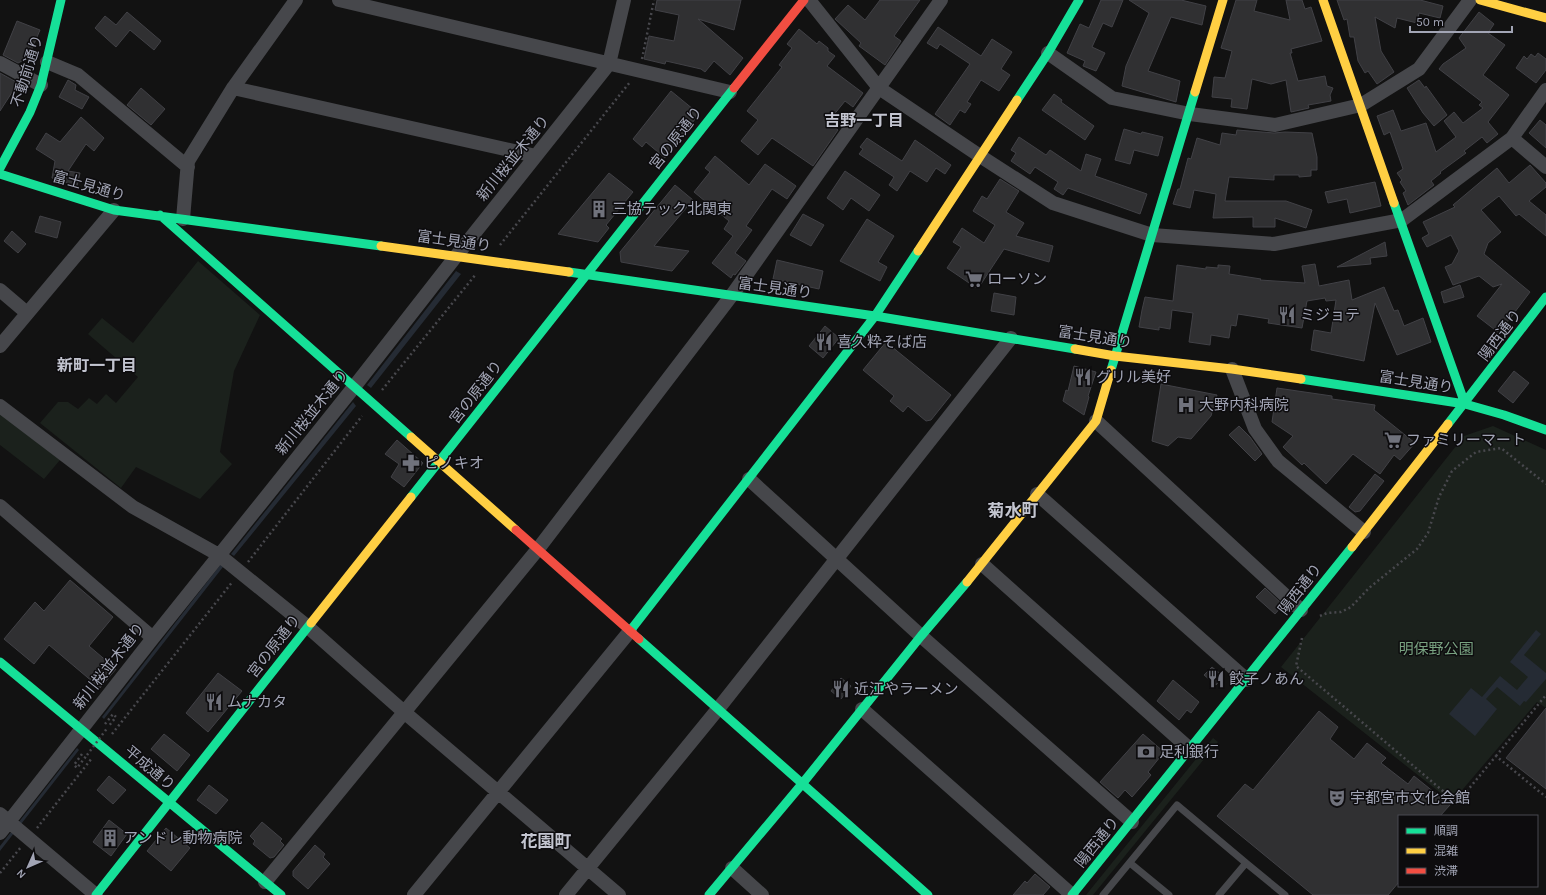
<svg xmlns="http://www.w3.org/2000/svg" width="1546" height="895" font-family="Karla,'Noto Sans JP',sans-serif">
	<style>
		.green { fill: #1b211c }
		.water { fill: #252b34 }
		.building { fill: #303032; stroke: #414146 }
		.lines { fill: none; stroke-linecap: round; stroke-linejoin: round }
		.path { stroke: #48484d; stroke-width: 2.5; stroke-dasharray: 2 3; stroke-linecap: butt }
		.lane { stroke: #46474b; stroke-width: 7 }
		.street { stroke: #46474b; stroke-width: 14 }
		.fast { stroke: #16e098; stroke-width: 9 }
		.slow { stroke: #ffcf43; stroke-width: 9 }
		.jam { stroke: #f24e42; stroke-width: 9 }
		.path-bridge { stroke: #48484d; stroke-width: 2.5; stroke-dasharray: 2 3; stroke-linecap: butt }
		.labels { text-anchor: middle; stroke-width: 3; stroke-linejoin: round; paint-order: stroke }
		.street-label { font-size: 15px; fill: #a2a5b5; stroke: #0d0c0e }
		.poi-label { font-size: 15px; fill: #a2a5b5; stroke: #0d0c0e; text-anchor: start }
		.park-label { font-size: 15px; fill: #78a180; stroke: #0d0c0e }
		.neighbourhood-label { font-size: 16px; font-weight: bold; fill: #c3c5d0; stroke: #0d0c0e }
		.quarter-label { font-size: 17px; font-weight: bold; fill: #c3c5d0; stroke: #0d0c0e }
	</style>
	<rect width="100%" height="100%" fill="#121212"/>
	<path class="green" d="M198 261 260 315 234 371 220 452 232 464 200 499 136 467 121 488 40 423 58 402H68L78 409 89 398 97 404 106 394 116 403 138 377 88 334 102 318 133 343Z
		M0 413 60 460 44 479 0 445Z
		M1493 426 1546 450V708L1537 702 1452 802 1281 667 1464 436Z
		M1213 738 1218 742 1093 895H1086Z"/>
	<path class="water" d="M456 271 461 274 371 388 367 385Z
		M353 402 356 406 234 556 231 554Z
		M221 564 223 567 104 719 102 717Z
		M1536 630 1541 634 1524 655 1546 673V679L1526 702 1524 701 1520 706 1497 687 1486 699 1497 709 1475 736 1449 714 1471 688 1482 697 1500 676 1517 690 1528 677 1510 662Z
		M77 748 79 750 0 851V846Z"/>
	<path class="building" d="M657 0H741L734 30 698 19 743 58 730 75 714 61 705 72 701 69 666 61 665 64 644 59 649 36 674 41 679 15 655 10Z
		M880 0H920L894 36 901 41 885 65 859 46 861 43 835 19 848 5 865 20Z
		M1101 0H1123L1112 27 1103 23 1092 47 1105 53 1096 71 1083 66 1085 61 1067 53 1080 24 1089 28Z
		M1129 0H1181L1206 6 1202 25 1171 17 1148 71 1180 81 1176 102 1122 86 1126 66 1149 13Z
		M1236 0H1257L1254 11 1290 20 1286 0H1302L1305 9 1311 7 1322 41 1291 49 1292 53H1290L1298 81 1325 76 1327 86 1333 88 1330 95 1331 101 1308 105 1309 108 1291 112 1286 80 1271 84 1252 79 1247 109 1231 107 1232 99 1212 97 1214 77 1225 78 1232 51 1221 48Z
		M1337 0H1420L1443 6 1440 18 1419 13 1417 23 1397 18 1395 28 1375 17 1381 51 1394 72 1377 84 1368 71 1365 73 1358 61 1354 37H1350L1347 19 1344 20Z
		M127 12 161 41 154 50 130 30 116 47 95 28 105 16 116 25Z
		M1479 12 1494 24 1488 33 1505 45 1483 75 1509 95 1488 122 1498 134 1487 143 1482 137 1464 151 1466 153 1440 172 1441 173 1431 181 1434 185 1408 205 1403 193 1406 191 1400 182 1402 180 1397 173 1403 169 1390 132 1384 135 1377 116 1393 110 1401 131 1426 123 1436 152 1456 137 1444 121 1454 112 1463 123 1483 108 1479 105 1482 102 1439 69 1443 64 1466 48 1459 38Z
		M17 21 40 30 28 58 18 63 3 55Z
		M938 27 981 56 992 39 1012 52 1001 69 1010 75 999 91 981 80 967 102 971 104 965 113 960 110 950 125 935 114 970 64 940 44 937 49 927 43Z
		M799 29 817 44 819 41 828 48V51L835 56 827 66 863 93 853 107 845 101 828 122 838 130 813 166 772 138 758 155 741 141 758 120 747 111 782 67 779 65 792 48 787 44Z
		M1538 53 1546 59V70L1536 83 1516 68 1524 56 1527 59 1531 54 1535 57Z
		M0 73 18 83 0 111Z
		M68 80 76 85 75 90 89 97 82 109 59 97Z
		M1419 80 1425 88 1426 86 1447 115 1434 126 1423 113 1407 88Z
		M141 88 165 109 151 125 127 105Z
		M671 91 699 114 665 158 646 142 642 147 633 139Z
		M1054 94 1062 100 1061 102 1094 126 1085 140 1042 110Z
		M81 117 104 138 94 151 86 144 68 171 80 173 77 186 52 178 55 161 36 149 46 133 60 142Z
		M1540 120 1546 125V148L1529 133Z
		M1124 129 1141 134 1142 132 1163 137 1158 156 1134 150 1130 164 1115 160Z
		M1237 130 1274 133 1285 132 1312 133 1317 157V170H1311V176L1299 177V175H1274V180L1229 177 1225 201H1286L1312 210 1306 228 1275 218V227H1253V217L1213 218 1216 194 1194 190 1190 208 1173 204 1178 189H1180L1188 158 1191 159 1197 138 1220 145 1222 133 1236 135Z
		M1019 137 1046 155 1050 150 1081 171 1086 154 1101 159 1095 176 1147 194 1140 214 1068 188 1063 195 1054 189 1058 182 1035 167 1030 174 1011 161 1016 153 1011 150Z
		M867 138 902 161 915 140 951 165 945 174 936 168 927 182 910 171 897 191 889 185 894 177 859 154 863 149 860 147Z
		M715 156 749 185 765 164 796 186 787 199 772 189 746 226 752 230 735 253 746 261 735 275 733 274 731 278 712 263 733 236 724 229 729 221 694 192 710 172 705 168Z
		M1530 165 1546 183V187L1529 201 1546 215V236L1519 214 1516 216 1499 196 1481 210 1501 232 1488 243 1484 254 1530 292 1499 333 1477 316 1502 284 1493 287 1479 276 1453 285 1445 267 1452 264 1459 251 1451 235 1427 247 1422 238 1429 234 1423 222 1455 207 1453 205 1497 168 1509 183Z
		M845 171 880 195 869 211 851 198 843 210 827 198Z
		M609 173 633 192 606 225 609 228 598 242 558 234Z
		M1000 179 1019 191 1006 212 1024 223 1016 236 1053 246 1049 262 1004 249 979 287H975L947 268 961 247 953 242 962 228 984 243 995 225 973 211 982 196 987 199Z
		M1375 182 1381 206 1350 213 1347 199 1328 203 1325 192Z
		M675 185 693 200 654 246 689 251 672 271 621 262 620 252Z
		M803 214 824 225 811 246 790 235Z
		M40 216 61 222 57 238 35 232Z
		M867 219 894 236 878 262 887 267 880 281 840 261Z
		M12 231 26 244 18 253 4 241Z
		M1385 242 1387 256 1370 258 1371 264 1337 267Z
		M777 260 823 271 819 289 773 279Z
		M1315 264 1319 286 1349 280 1352 300 1384 287 1394 311 1398 310 1404 326 1423 318 1431 342 1397 355 1375 303 1364 361 1311 350 1314 330 1331 333 1336 300 1326 301 1325 298 1307 301 1302 328 1268 323 1269 319 1238 314 1236 326 1231 325 1229 338 1211 335 1210 345 1189 342 1193 313 1172 310 1170 329 1159 327V330L1139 327 1142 310 1145 297 1173 301 1177 265 1206 269V267L1218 268V265L1230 266 1229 274 1261 279 1260 280 1305 283 1302 266Z
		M1460 285 1464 297 1444 303 1441 292Z
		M994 293 1016 297 1014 315 991 311Z
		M825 326 839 338 823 358 809 346Z
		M886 342 951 395 931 420 926 421 908 406 903 412 890 401 894 396 863 370Z
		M1074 366 1096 372 1088 396 1089 397 1084 415 1063 401 1066 390 1068 391Z
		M1514 371 1529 383 1513 403 1498 391Z
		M1161 384 1217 395 1211 416 1191 439 1178 437 1168 446 1152 441Z
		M1277 388 1332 396V399L1375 405 1374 410 1415 443 1400 460 1394 455 1380 474 1353 454 1326 484 1304 463 1302 465 1283 447 1293 436 1272 422Z
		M1239 426 1250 437 1262 454 1255 461 1229 435Z
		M397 440 423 463 404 487 391 477 399 464 385 454Z
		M1375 474 1384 481 1360 511 1355 512 1349 507Z
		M70 580 113 617 89 646 116 669 100 688 49 645 34 664 4 639 35 602 44 611Z
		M1265 588 1283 605 1275 614 1256 597Z
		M1212 667 1223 676 1216 685 1204 675Z
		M218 673 242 691 208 732 186 713Z
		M841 678 851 686 841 699 831 691Z
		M1173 680 1199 702 1191 713 1187 710 1179 720 1157 701Z
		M1546 708V789L1506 758Z
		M1319 711 1338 727 1330 739 1354 759 1367 743 1386 758 1381 763 1408 784 1414 776 1450 805 1440 816H1399V882L1388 895H1313L1217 816 1245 784 1253 790Z
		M164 734 190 755 177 771 151 749Z
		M1143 734 1164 752 1148 772 1151 775 1132 797 1125 790 1118 798 1100 782Z
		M109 776 126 790 113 804 97 790Z
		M209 785 228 800 216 814 197 800Z
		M109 820 127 834 111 856 93 842Z
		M262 822 282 839 280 841 284 845 274 857 270 858 253 844 255 841 250 836Z
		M166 828 190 848 171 871 147 851Z
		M315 845 325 854 323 857 330 864 308 889 293 876V871Z
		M1035 874 1050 887 1043 895H1013L1025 881 1027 883Z"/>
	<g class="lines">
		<path class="path" d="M642 59 654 0
			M500 245 630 82
			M382 390 476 274
			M248 562 362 416
			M1320 616 1327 613 1341 612 1351 607 1369 588 1417 549 1428 533 1439 497 1452 471 1476 452 1501 448 1546 484
			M1302 638 1296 666 1457 803 1496 756 1546 797
			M105 724 113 714 116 717 108 727
			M112 734 233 581
			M82 754 74 765 77 768 87 755
			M1496 756 1546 695
			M37 828 92 758
			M0 873 21 847"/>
		<path class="lane" d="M1130 863 1169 895
			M1103 895 1177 805 1246 863
			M1219 895 1246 863 1285 895"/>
		<path class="street" d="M339 0 730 92
			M809 0 879 88 980 156 1053 203 1152 235 1274 244 1402 220 1512 138 1546 90
			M1048 53 1112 98 1190 114 1275 125 1361 105 1419 69 1470 0
			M47 62 78 75 188 167
			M0 63 41 85
			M233 88 536 156
			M1512 138 1546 167
			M183 219 188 161 233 88 296 0
			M0 290 27 313
			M0 346 114 210
			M1232 369 1255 429 1278 461 1364 532
			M0 406 133 507 219 555 308 627 404 712 619 895
			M1096 421 1301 610
			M749 479 921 636 1132 822
			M1037 494 1247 680
			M0 506 153 638
			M982 564 1191 750
			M862 709 1072 895
			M0 814 96 895
			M0 833 153 638 354 387 457 255 609 64 624 0
			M732 868 762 895
			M265 882 538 549 732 295 941 0
			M414 895 630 631
			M566 895 718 709 1011 338"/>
		<path class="fast" d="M1017 100 1048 53 1079 0
			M0 168 30 112 41 85 61 0
			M0 174 114 210 381 246
			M1394 203 1465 404
			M160 215 411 437
			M569 272 875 316 1075 349
			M1111 370 1195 92
			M1301 379 1465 404 1504 415 1546 430
			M1448 424 1546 297
			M411 497 734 88
			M630 631 875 316 918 251
			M639 639 928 895
			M0 662 281 895
			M96 895 311 623
			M709 895 802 784 921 636 967 582
			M1072 895 1352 547"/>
		<path class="slow" d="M1323 0 1394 203
			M1480 0 1546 18
			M1195 92 1223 0
			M381 246 569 272
			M918 251 1017 100
			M1075 349 1115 356 1232 369 1301 379
			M411 437 516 530
			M1352 547 1448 424
			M967 582 1096 421 1111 370
			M311 623 411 497"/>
		<path class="jam" d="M734 88 804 0
			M516 530 639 639"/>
		<path class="path-bridge" d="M87 755 108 727"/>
	</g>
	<defs>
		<g id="building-bare" transform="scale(1.38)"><path d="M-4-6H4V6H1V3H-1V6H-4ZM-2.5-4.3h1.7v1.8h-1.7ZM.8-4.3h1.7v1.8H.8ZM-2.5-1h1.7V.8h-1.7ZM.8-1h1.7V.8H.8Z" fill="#70727c" stroke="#0d0c0e" stroke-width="2.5" paint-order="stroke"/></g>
		<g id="supermarket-bare" transform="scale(1.38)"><path d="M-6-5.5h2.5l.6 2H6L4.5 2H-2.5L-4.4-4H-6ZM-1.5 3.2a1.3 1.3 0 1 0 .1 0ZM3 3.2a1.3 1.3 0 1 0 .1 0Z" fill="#70727c" stroke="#0d0c0e" stroke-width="2.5" paint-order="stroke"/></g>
		<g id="restaurant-bare" transform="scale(1.38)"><path d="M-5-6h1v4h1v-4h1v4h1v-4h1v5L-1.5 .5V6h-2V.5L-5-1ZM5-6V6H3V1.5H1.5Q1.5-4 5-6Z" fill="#70727c" stroke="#0d0c0e" stroke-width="2.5" paint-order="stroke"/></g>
		<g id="hospital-bare" transform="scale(1.38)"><path d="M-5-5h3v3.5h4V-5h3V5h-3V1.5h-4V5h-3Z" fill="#70727c" stroke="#0d0c0e" stroke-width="2.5" paint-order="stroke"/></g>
		<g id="pharmacy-bare" transform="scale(1.38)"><path d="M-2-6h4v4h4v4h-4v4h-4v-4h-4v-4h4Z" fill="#70727c" stroke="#0d0c0e" stroke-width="2.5" paint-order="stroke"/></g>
		<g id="bank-bare" transform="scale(1.38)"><path d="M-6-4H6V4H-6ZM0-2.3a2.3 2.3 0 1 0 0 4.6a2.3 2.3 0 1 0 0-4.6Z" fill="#70727c" stroke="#0d0c0e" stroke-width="2.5" paint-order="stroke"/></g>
		<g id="theatre-bare" transform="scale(1.38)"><path d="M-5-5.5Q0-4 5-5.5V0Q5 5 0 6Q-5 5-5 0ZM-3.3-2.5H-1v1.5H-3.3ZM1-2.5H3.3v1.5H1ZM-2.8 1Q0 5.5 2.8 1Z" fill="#70727c" stroke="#0d0c0e" stroke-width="2.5" paint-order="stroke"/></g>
	</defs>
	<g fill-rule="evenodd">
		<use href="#building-bare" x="599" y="209"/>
		<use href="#supermarket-bare" x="974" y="279"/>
		<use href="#restaurant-bare" x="1287" y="315"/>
		<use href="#restaurant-bare" x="824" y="342"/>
		<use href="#restaurant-bare" x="1083" y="377"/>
		<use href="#hospital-bare" x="1186" y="405"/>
		<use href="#supermarket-bare" x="1393" y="440"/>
		<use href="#pharmacy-bare" x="411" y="463"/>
		<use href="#restaurant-bare" x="1216" y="679"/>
		<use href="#restaurant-bare" x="841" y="689"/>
		<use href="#restaurant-bare" x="214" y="702"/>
		<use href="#bank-bare" x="1146" y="752"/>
		<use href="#theatre-bare" x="1337" y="798"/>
		<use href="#building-bare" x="110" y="838"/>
	</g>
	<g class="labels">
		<g class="street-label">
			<text transform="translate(27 71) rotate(-73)" y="5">不動前通り</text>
			<text transform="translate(676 138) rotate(-52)" y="5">宮の原通り</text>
			<text transform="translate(513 158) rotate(-51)" y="5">新川桜並木通り</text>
			<text transform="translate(89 186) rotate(16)" y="5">富士見通り</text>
			<text transform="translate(454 241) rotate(8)" y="5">富士見通り</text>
			<text transform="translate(775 288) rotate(8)" y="5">富士見通り</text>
			<text transform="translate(1500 335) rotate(-53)" y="5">陽西通り</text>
			<text transform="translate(1095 337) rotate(9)" y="5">富士見通り</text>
			<text transform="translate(1416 382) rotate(9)" y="5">富士見通り</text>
			<text transform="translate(476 392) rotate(-52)" y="5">宮の原通り</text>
			<text transform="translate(312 412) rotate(-51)" y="5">新川桜並木通り</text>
			<text transform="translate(1300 589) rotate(-52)" y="5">陽西通り</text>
			<text transform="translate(274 646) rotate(-52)" y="5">宮の原通り</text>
			<text transform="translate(109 666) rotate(-52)" y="5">新川桜並木通り</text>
			<text transform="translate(150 768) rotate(40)" y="5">平成通り</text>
			<text transform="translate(1097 842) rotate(-51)" y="5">陽西通り</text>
		</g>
		<g class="poi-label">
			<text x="612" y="214">三協テック北関東</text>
			<text x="987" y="284">ローソン</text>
			<text x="1300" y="320">ミジョテ</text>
			<text x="837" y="347">喜久粋そば店</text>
			<text x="1096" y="382">グリル美好</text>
			<text x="1199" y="410">大野内科病院</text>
			<text x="1406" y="445">ファミリーマート</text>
			<text x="424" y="468">ピノキオ</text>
			<text x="1229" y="684">餃子ノあん</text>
			<text x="854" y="694">近江やラーメン</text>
			<text x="227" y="707">ムナカタ</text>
			<text x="1159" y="757">足利銀行</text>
			<text x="1350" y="803">宇都宮市文化会館</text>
			<text x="123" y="843">アンドレ動物病院</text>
		</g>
		<g class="park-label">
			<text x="1436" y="654">明保野公園</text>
		</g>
		<g class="neighbourhood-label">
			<text x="864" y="126">吉野一丁目</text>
			<text x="97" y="371">新町一丁目</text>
		</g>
		<g class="quarter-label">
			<text x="1013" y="516">菊水町</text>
			<text x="546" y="847">花園町</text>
		</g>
	</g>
	<rect x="1398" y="815" width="140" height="72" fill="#0d0c0e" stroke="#494951"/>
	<rect x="1406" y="828" width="20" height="6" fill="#16e098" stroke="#494951"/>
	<text x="1434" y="835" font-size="12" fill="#a2a5b5">順調</text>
	<rect x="1406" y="848" width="20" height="6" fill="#ffcf43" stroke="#494951"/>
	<text x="1434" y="855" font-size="12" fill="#a2a5b5">混雑</text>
	<rect x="1406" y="868" width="20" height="6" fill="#f24e42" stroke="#494951"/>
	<text x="1434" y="875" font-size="12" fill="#a2a5b5">渋滞</text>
	<g transform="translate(28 867) rotate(225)" stroke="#0d0c0e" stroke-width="3" paint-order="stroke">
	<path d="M0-3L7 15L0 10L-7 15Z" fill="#a2a5b5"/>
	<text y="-6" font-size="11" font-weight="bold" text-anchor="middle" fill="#a2a5b5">N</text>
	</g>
	<path d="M1410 26v6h102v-6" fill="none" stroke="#a2a5b5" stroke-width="2"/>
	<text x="1416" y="26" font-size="12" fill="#a2a5b5" stroke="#0d0c0e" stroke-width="3" paint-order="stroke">50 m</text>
</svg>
